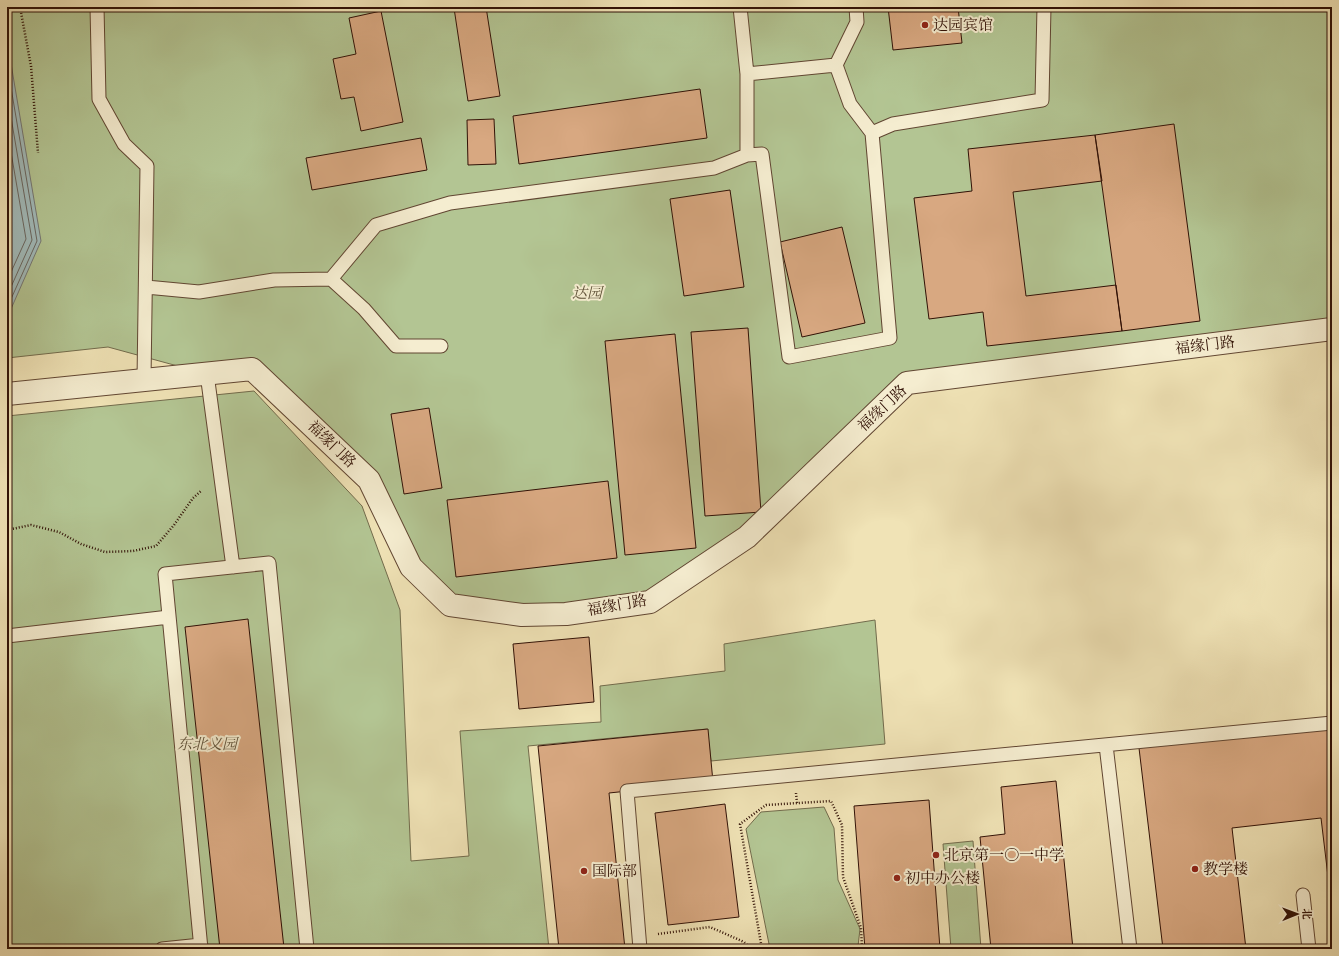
<svg xmlns="http://www.w3.org/2000/svg" width="1339" height="956" font-family="'Libre Bodoni','Noto Serif SC',serif">
	<style>
		.green { fill: #b3c593; stroke: #726b4c }
		.water { fill: #a1bbbb; stroke: #747773 }
		.lines { fill: none; stroke-linecap: round; stroke-linejoin: round }
		.shore { stroke: #696660; stroke-width: 1 }
		.building { fill: #d8a881; stroke: #311106 }
		.service-casing { stroke: #614632; stroke-width: 15 }
		.minor-casing { stroke: #614632; stroke-width: 24 }
		.path { stroke: #311106; stroke-width: 2.5; stroke-dasharray: 1 2; stroke-linecap: butt }
		.service { stroke: #f5edd0; stroke-width: 13 }
		.minor { stroke: #f5edd0; stroke-width: 22 }
		.poi-dot { fill: #8f2418; stroke: #f5edd0; stroke-width: 1.5 }
		.labels { text-anchor: middle; stroke-width: 4; stroke-linejoin: round; paint-order: stroke }
		.poi-label { font-size: 15px; fill: #311106; stroke: #f5edd0; text-anchor: start }
		.park-label { font-size: 15px; font-style: italic; fill: #5e5037; stroke: #f5edd0 }
		.street-label { font-size: 15px; fill: #311106; stroke: #f5edd0 }
	</style>
	<rect width="100%" height="100%" fill="#f0e3b6"/>
	<filter id="stains"><feTurbulence type="fractalNoise" baseFrequency=".005" numOctaves="4"/><feColorMatrix values="0 0 0 0 .2 0 0 0 0 .09 0 0 0 0 .02 0 0 0 .5 -.17"/></filter>
	<radialGradient id="worn" r=".72"><stop offset=".6" stop-color="#630" stop-opacity="0"/><stop offset="1" stop-color="#630" stop-opacity=".3"/></radialGradient>
	<path class="green" d="M7 7H1332V326L907 383 747 537 650 602 450 605 411 567 369 480 252 369 207 374 108 347 7 358Z
		M254 391 362 506 400 610 411 861 469 856 460 731 601 722 600 686 725 671 724 644 875 620 885 744 711 761 707 729 528 746 549 949H7V416Z
		M824 807 834 828 838 880 860 929 858 946 855 949H770L746 829 761 812Z
		M973 841 981 949H951L943 844Z"/>
	<path class="water" d="M7 40 41 241 7 318Z"/>
	<g class="lines">
		<path class="shore" d="M7 64 37 241 7 308
			M7 94 32 240 7 296
			M7 129 26 239 7 281"/>
	</g>
	<path class="building" d="M460 7H486L500 96 468 101 454 8Z
		M888 7H958L962 43 893 50Z
		M977 7H998L977 9Z
		M381 11 403 122 361 131 354 97 341 99 333 59 356 54 349 18Z
		M700 89 707 138 519 164 513 116Z
		M494 119 496 164 468 165 467 120Z
		M1174 124 1200 321 1122 331 1095 135Z
		M1095 135 1102 181 1013 192 1026 296 1116 285 1122 331 987 346 983 312 929 319 914 198 972 191 968 149Z
		M421 138 427 170 312 190 306 158Z
		M730 190 744 287 684 296 670 199Z
		M842 227 865 323 802 337 780 242Z
		M748 328 761 512 705 516 691 332Z
		M675 334 696 548 625 555 605 341Z
		M429 408 442 488 404 494 391 414Z
		M608 481 617 558 456 577 447 500Z
		M248 619 284 948 277 949H220L185 627Z
		M589 637 594 702 519 709 513 644Z
		M1332 725V910L1321 818 1232 828 1246 949H1163L1139 748Z
		M708 729 713 782 609 793 625 949H559L538 746Z
		M1056 781 1073 949H991L980 837 1005 834 1001 787Z
		M929 800 940 949H865L854 806Z
		M725 804 739 917 668 925 655 813Z"/>
	<g class="lines">
		<g class="service-casing">
			<path id="service" d="M97 7 99 99 124 144 147 166 144 380
				M836 65 857 22 856 7
				M747 74 836 65 850 104 872 133 890 338 789 357 762 154 747 155
				M872 133 893 124 1042 100 1044 7
				M331 279 376 225 450 203 714 168 747 155V74L740 7
				M146 287 199 292 274 280 331 279 364 309 396 346H441
				M207 374 233 567
				M7 636 169 617
				M1106 745 1130 949
				M1303 895 1309 949
				M162 949 201 945
				M201 949 165 574 269 563 307 949
				M640 949 627 791 1332 723"/>
		</g>
		<g class="minor-casing">
			<path id="minor" d="M7 394 252 369 369 480 411 567 450 605 522 615 566 614 650 602 747 537 907 383 1332 329"/>
		</g>
		<path class="path" d="M20 7 31 66 38 153
			M7 530 31 525 59 532 81 544 105 552 133 551 156 546 174 525 193 498 202 490
			M796 793 797 803
			M658 934 710 927 744 942 751 949
			M762 949 740 824 766 805 831 801 842 825 843 877 861 928 862 947 860 949"/>
		<use href="#service" class="service"/>
		<use href="#minor" class="minor"/>
	</g>
	<g class="poi-dot">
		<circle cx="925" cy="25" r="4"/>
		<circle cx="936" cy="855" r="4"/>
		<circle cx="1195" cy="869" r="4"/>
		<circle cx="584" cy="871" r="4"/>
		<circle cx="897" cy="878" r="4"/>
	</g>
	<g class="labels">
		<g class="poi-label">
			<text x="933" y="30">达园宾馆</text>
			<text x="944" y="860">北京第一〇一中学</text>
			<text x="1203" y="874">教学楼</text>
			<text x="592" y="876">国际部</text>
			<text x="905" y="883">初中办公楼</text>
		</g>
		<g class="park-label">
			<text x="587" y="298">达园</text>
			<text x="207" y="749">东北义园</text>
		</g>
		<g class="street-label">
			<text transform="translate(1205 345) rotate(-7)" y="5">福缘门路</text>
			<text transform="translate(882 408) rotate(-43)" y="5">福缘门路</text>
			<text transform="translate(332 444) rotate(44)" y="5">福缘门路</text>
			<text transform="translate(617 605) rotate(-10)" y="5">福缘门路</text>
		</g>
	</g>
	<rect width="1339" height="956" fill="none" stroke="#f0e3b6" stroke-width="24"/>
	<rect x="8" y="8" width="1323" height="940" fill="none" stroke="#311106" stroke-width="2"/>
	<rect x="12" y="12" width="1315" height="932" fill="none" stroke="#311106"/>
	<g transform="translate(1297 914) rotate(89)" stroke="#f5edd0" stroke-width="3" paint-order="stroke">
	<path d="M0-3L7 15L0 10L-7 15Z" fill="#311106"/>
	<text y="-6" font-size="11" font-weight="bold" text-anchor="middle" fill="#311106">北</text>
	</g>
	<rect width="100%" height="100%" filter="url(#stains)"/>
	<rect width="100%" height="100%" fill="url(#worn)"/>
</svg>
